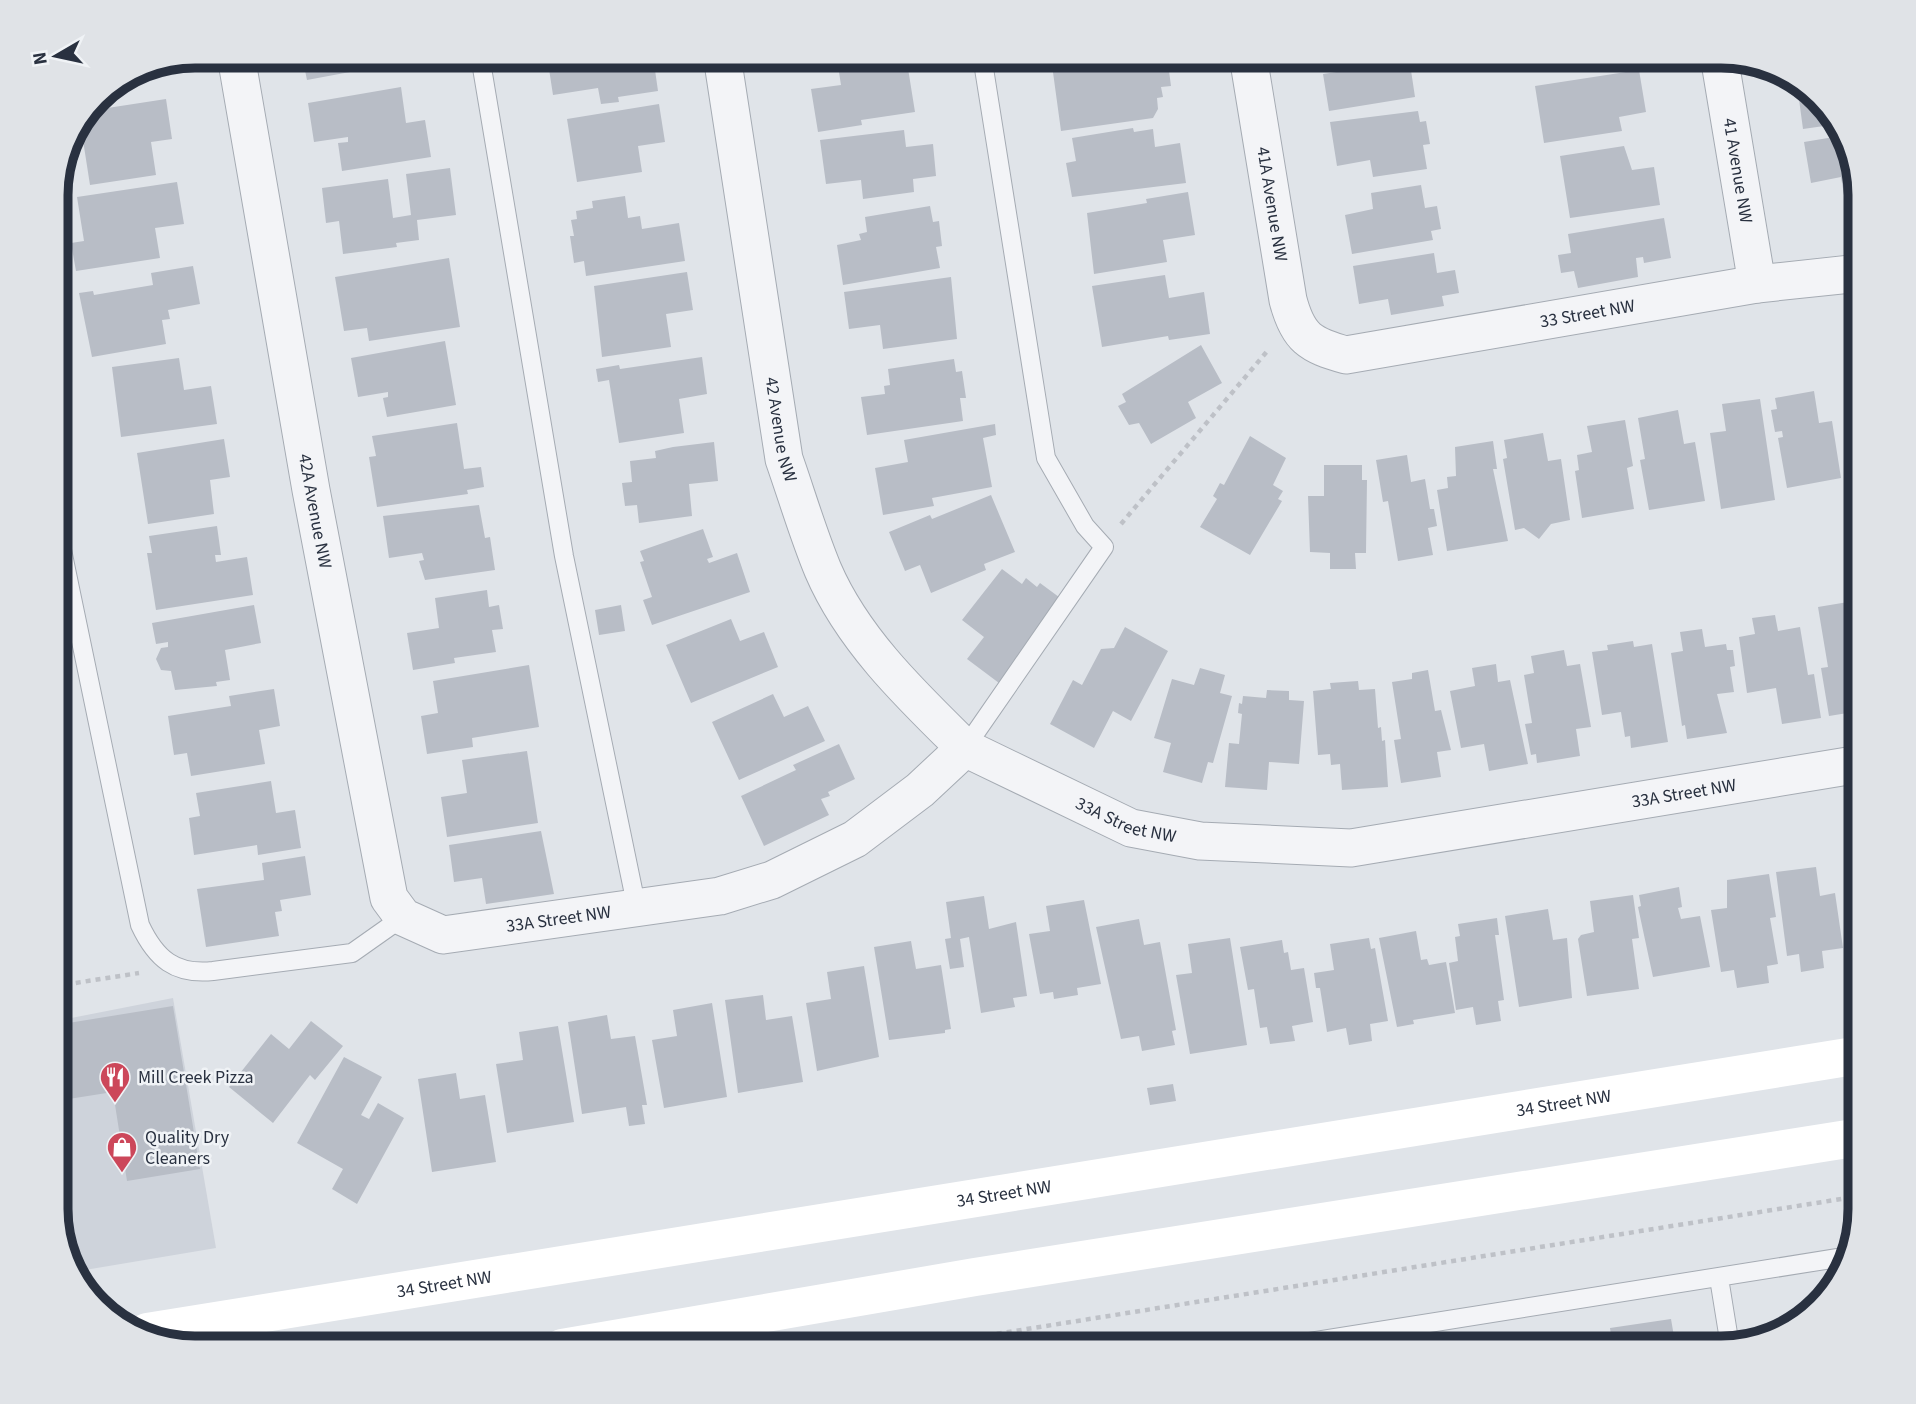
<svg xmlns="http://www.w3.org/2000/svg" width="1916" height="1404" font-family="'Source Sans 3',sans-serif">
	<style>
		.built { fill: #ced3db }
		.building { fill: #b8bdc6 }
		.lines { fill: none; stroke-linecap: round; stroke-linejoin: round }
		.service-casing { stroke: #a5abb3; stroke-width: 20 }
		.minor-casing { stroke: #a5abb3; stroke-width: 39 }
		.path { stroke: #bec1c7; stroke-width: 4.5; stroke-dasharray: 5 5; stroke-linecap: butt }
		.service { stroke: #f3f4f7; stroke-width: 18 }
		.minor { stroke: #f3f4f7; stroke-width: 37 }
		.secondary { stroke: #fff; stroke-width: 38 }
		.labels { text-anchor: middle; stroke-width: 5; stroke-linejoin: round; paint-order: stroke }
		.street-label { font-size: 18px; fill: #293140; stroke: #f0f3f6 }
		.poi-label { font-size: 18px; fill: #293140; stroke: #f0f3f6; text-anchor: start }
		.rim { fill: none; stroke: #293140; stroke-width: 9 }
	</style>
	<rect width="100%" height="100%" fill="#e0e4e9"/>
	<path class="built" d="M173 998 216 1248 73 1272 56 1218V1021Z"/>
	<path class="building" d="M302 56H392L393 64 307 80Z
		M547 56H621L622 59 653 56 658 91 618 97 619 102 601 104 598 88 553 95Z
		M872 56H906L915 112 861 120 862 125 818 132 811 89 841 85 838 66Z
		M1116 56H1167L1171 86 1161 87 1163 97 1157 98 1158 109 1153 118 1061 131 1052 65Z
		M1348 56 1409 57 1415 97 1329 111 1323 74 1350 70Z
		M1544 56H1637V57L1547 72Z
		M1639 70 1646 112 1619 117 1622 131 1544 143 1535 86Z
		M132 73 134 87 102 93 103 91Z
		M401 87 406 123 425 120 431 157 342 171 338 143 348 142V137L314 142 308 103Z
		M1810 91 1838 124 1803 129 1798 92Z
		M166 99 172 139 151 142 156 175 90 185 80 121 88 111Z
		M659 104 665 142 638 146 642 172 577 182 567 119Z
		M1418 111 1420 122 1426 121 1430 144 1423 145 1427 169 1373 177 1370 160 1337 166 1330 122Z
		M1133 128 1134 132 1153 129 1155 147 1180 143 1186 183 1072 197 1066 163 1076 161 1072 138Z
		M904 130 906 147 933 144 936 176 913 179 914 192 863 199 861 180 826 184 820 140Z
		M1846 135 1859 192 1844 195 1841 177 1811 183 1804 142Z
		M1624 146 1632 170 1654 167 1660 205 1570 218 1560 156Z
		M450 168 456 215 417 220 419 240 396 243 397 247 343 254 339 221 326 223 322 188 388 179 393 218 411 215 406 174Z
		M177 182 184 224 155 228 160 258 76 271 71 243 84 241 77 197Z
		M1421 185 1425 208 1437 206 1441 229 1431 231 1433 240 1352 254 1345 215 1373 209 1371 193Z
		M1188 192 1195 235 1163 240 1167 262 1094 274 1087 213 1147 203 1146 199Z
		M625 196 628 218 640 216 642 229 679 223 685 261 586 276 584 261 574 263 570 236H574L571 220 577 219 576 211 593 208 592 201Z
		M930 206 933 222 939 221 942 246 936 247 940 268 843 285 837 245 861 240 859 234 867 232 865 217Z
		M1664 218 1671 258 1644 263 1643 257 1636 258 1638 277 1578 288 1574 271 1561 273 1558 255 1571 253 1568 234Z
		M1434 253 1437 273 1455 270 1459 293 1442 296 1444 306 1391 315 1388 299 1359 304 1353 266Z
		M449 258 460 327 369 341 367 328 344 331 335 277Z
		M193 266 200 304 168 310 170 319 162 320 166 344 92 357 79 293 93 291 94 295 153 285 151 273Z
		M687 272 693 310 666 314 671 347 602 357 594 286Z
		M1165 275 1169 298 1204 292 1210 334 1169 340 1168 336 1102 347 1092 286Z
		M951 277 957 339 883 349 880 325 849 329 844 292Z
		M445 341 456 405 387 417 383 398 388 397V392L358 397 351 358Z
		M1201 345 1222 383 1188 402 1196 418 1151 444 1139 423 1129 425 1118 406 1126 402 1122 394Z
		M702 357 707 394 679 399 684 433 619 443 609 380 598 382 596 369 619 365 620 369Z
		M179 358 184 390 211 386 217 424 121 437 112 367Z
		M954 359 956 372 962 371 966 398H960L963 421 867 435 861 397 885 394 884 386 890 385 888 369Z
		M1814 391 1819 423 1832 421 1841 478 1787 488 1778 438 1783 437 1782 431 1775 432 1771 410 1777 409 1775 398Z
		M1760 399 1775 500 1721 509 1710 433 1726 431 1722 404Z
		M1678 410 1684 444 1695 442 1705 501 1649 510 1640 460 1645 459 1638 418Z
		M1860 413V479H1859L1848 415Z
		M1625 420 1633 466 1627 468 1634 509 1582 518 1575 471 1579 470 1577 455 1592 452 1587 426Z
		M457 423 464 469 481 467 484 487 467 490 468 494 377 507 369 457 376 456 372 436Z
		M995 424 996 435 983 438 992 487 932 498 934 506 883 515 875 468 908 462 904 440Z
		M1543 433 1548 461 1561 459 1570 520 1551 524 1539 539 1524 528 1515 530 1503 459 1507 458 1504 440Z
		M1250 436 1286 458 1273 485 1283 491 1278 499 1282 501 1250 555 1200 527 1217 499 1213 496 1220 483 1224 485Z
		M224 439 230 477 210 480 214 514 148 524 137 453Z
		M1493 441 1497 469H1493L1508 541 1447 551 1437 490 1448 488 1447 477 1456 476 1455 447Z
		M714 442 718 481 689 484 692 516 639 523 637 505 625 506 622 483 632 482 630 461 656 458 655 451 673 447Z
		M1407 455 1411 482 1425 479 1430 509H1434L1437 526 1428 528 1433 555 1398 561 1388 501 1383 502 1376 460Z
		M1324 465H1362V480H1367L1366 553H1355L1356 569H1330V553L1310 552 1308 496H1324Z
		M991 495 1015 552 984 564 986 570 931 593 920 565 905 571 889 532 930 515 932 519Z
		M479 505 485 538 490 537 495 570 425 580 419 561 424 560 422 553 389 558 383 516Z
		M217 526 221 555H215L216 562 247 557 253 595 156 610 147 553H152L149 536Z
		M703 529 713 557 707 559 709 563 737 553 750 592 652 625 643 600 652 597 640 562 644 561 640 551Z
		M1002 569 1022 584 1026 578 1037 587 1040 583 1063 600 999 683 967 659 984 637 962 620Z
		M487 590 489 607 499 605 503 629 492 630 496 652 454 658 455 663 413 670 407 633 439 628 435 598Z
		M1860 600V711L1829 716 1821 668 1828 667 1818 607Z
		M254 605 261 643 225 650 230 680 216 682 217 686 175 690 171 671 161 670 156 659 161 648 168 647V642L156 644 152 623Z
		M621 605 625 631 599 635 595 610Z
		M1775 615 1778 631 1800 627 1808 675 1814 674 1821 718 1782 724 1776 688 1747 693 1739 637 1755 634 1752 618Z
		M731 619 740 641 764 632 778 667 691 703 666 645Z
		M1125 627 1168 651 1131 721 1113 711 1094 748 1050 724 1073 680 1082 685 1101 649 1114 648Z
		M1702 629 1705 647 1726 644 1727 650H1733L1735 666 1730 667 1734 692 1717 694 1727 733 1687 739 1685 725 1682 726 1671 653 1683 651 1680 632Z
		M1633 641 1634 647 1652 644 1668 742 1631 748 1630 736 1625 737 1621 712 1602 715 1592 652 1608 650 1607 645Z
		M1564 650 1567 666 1580 664 1591 727 1576 729 1580 756 1537 763 1536 754 1531 755 1525 724 1532 723 1524 675 1534 673 1531 656Z
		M1496 664 1498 682 1510 680 1528 764 1489 771 1484 744 1461 748 1450 691 1475 686 1472 668Z
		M529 665 539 727 472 738 473 747 427 754 421 716 438 713 433 681Z
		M1200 668 1225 675 1220 693 1232 696 1213 763 1208 762 1202 783 1163 772 1171 743 1154 738 1172 679 1194 685Z
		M1428 670 1435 711 1441 710 1451 750 1437 752 1441 777 1401 783 1394 740 1401 739 1392 682 1412 679V673Z
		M1358 681 1359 690 1375 689 1378 728 1381 727 1382 741 1385 740 1388 787 1342 790 1340 764 1331 765 1330 754 1318 755 1313 691 1331 689 1330 683Z
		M274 689 280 726 259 730 265 764 191 776 187 753 174 755 168 716 231 706 229 696Z
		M1267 690 1289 691V700L1304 701 1299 764 1269 762 1267 790 1225 787 1229 743 1239 744 1242 714 1238 713 1239 703 1242 704 1243 696 1266 698Z
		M773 694 784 717 808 706 825 741 739 780 712 722Z
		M839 744 855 779 828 792 830 796 821 799 829 815 764 846 741 796 796 770 793 765Z
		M527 751 538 823 447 837 441 797 467 793 462 760Z
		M271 781 276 813 295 810 301 848 258 855 257 845 194 855 189 818 200 816 196 793Z
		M541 831 554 894 486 904 482 878 454 882 449 845Z
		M305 856 311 895 280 900 282 911 275 912 279 936 206 947 197 889 264 880 262 863Z
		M1816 867 1820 896 1835 893 1843 948 1822 951 1824 968 1801 972 1799 954 1787 956 1776 872Z
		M1769 874 1776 917 1770 918 1778 964 1767 966 1769 983 1737 988 1734 970 1721 972 1711 910 1727 908V880Z
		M1679 887 1682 907 1678 908 1681 919 1700 916 1710 967 1653 977 1638 907 1641 906 1639 895Z
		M1633 895 1639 938 1632 939 1639 989 1587 996 1578 939 1581 935 1594 932 1590 901Z
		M1860 895V947L1855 948 1847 897Z
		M984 896 989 929 1016 922 1027 996 1013 998 1015 1007 981 1013 969 937 960 939 964 967 950 969 945 939 951 938 946 902Z
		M1084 900 1101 984 1077 988 1078 995 1054 999 1053 992 1040 994 1029 934 1050 931 1046 906Z
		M1548 909 1553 940 1567 938 1572 998 1519 1007 1505 916Z
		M56 915 61 935 68 940 69 948 64 957 66 972 56 973Z
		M1497 918 1499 935H1495L1504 1000 1498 1001 1501 1021 1476 1025 1473 1007 1456 1010 1449 963 1458 961 1455 937 1460 936 1458 924Z
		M1139 919 1144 945 1160 942 1176 1030 1172 1031 1175 1045 1142 1051 1139 1036 1121 1039 1096 927Z
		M1416 931 1421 960 1427 959 1429 965 1446 962 1455 1013 1413 1020 1414 1024 1397 1027 1379 938Z
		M1230 938 1247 1045 1190 1054 1176 975 1192 973 1188 944Z
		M1369 938 1371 949 1375 948 1388 1021 1370 1024 1372 1041 1349 1045 1346 1028 1327 1032 1320 988H1316L1314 973 1334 970 1330 944Z
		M1282 940 1284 953 1288 952 1291 970 1304 968 1313 1022 1292 1026 1295 1041 1270 1044 1267 1027 1260 1028 1254 989 1248 990 1240 947Z
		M911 941 916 969 941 965 951 1029 945 1030V1033L889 1040 874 947Z
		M864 966 879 1057 817 1071 806 1003 831 999 827 972Z
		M763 995 766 1020 792 1016 803 1082 738 1093 725 1000Z
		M712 1003 727 1097 664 1108 652 1040 677 1036 673 1010Z
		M173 1006 200 1169 127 1181 113 1092 56 1101V1025Z
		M607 1015 611 1039 635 1036 647 1105H642L645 1124 629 1126 626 1107 582 1114 568 1022Z
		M311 1021 343 1046 315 1080 310 1075 273 1123 229 1087 271 1034 289 1049Z
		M558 1026 574 1122 507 1133 496 1064 523 1060 519 1032Z
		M344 1057 382 1077 361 1115 369 1119 378 1103 404 1118 357 1204 332 1189 343 1169 297 1143Z
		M456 1073 460 1099 485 1095 496 1162 432 1172 418 1079Z
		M1173 1084 1176 1101 1150 1105 1147 1088Z
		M1800 1308 1808 1313 1785 1332V1331Z
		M1671 1319 1676 1348H1613L1610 1328Z"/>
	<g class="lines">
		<g class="service-casing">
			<path id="service" d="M480 56 564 556 637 909
				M56 521 140 925C156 959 175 975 213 971L352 953 403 917
				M965 748 1104 547 1085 526 1046 458 982 56
				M1719 1278 1730 1346
				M1272 1348 1844 1257"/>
		</g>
		<g class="minor-casing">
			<g id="minor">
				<path id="s1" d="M236 56 311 490 389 898 403 917 443 935 720 896 772 880 855 839 920 790 965 748 1131 828 1200 841 1351 848 1860 764"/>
				<path id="s2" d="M722 56 784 459C797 496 808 534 823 570 853 640 912 696 965 748"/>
				<path id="s3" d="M1248 56 1288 300C1298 338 1310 345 1346 355L1757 284 1860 273"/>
				<path id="s4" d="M1719 56 1757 284"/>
			</g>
		</g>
		<path class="path" d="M1121 524 1269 349
			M56 986 139 973
			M908 1348 1860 1196"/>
		<use href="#service" class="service"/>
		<use href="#minor" class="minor"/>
		<g class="secondary">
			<path id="s5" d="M147 1332 1860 1055"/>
			<path d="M562 1348 975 1277 1860 1137"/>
		</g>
	</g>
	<defs>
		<g id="restaurant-pin" transform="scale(1.575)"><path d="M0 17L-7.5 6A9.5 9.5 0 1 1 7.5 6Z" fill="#cc475a" stroke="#f0f3f6"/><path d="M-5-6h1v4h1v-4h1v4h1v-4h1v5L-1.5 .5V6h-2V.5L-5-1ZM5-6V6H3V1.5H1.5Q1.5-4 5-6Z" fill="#fff"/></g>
		<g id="shop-pin" transform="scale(1.575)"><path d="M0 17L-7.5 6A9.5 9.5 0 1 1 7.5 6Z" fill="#cc475a" stroke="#f0f3f6"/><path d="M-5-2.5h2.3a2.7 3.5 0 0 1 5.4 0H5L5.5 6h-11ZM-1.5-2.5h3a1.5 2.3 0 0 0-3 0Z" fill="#fff"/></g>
	</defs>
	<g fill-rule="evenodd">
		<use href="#restaurant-pin" x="115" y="1077"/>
		<use href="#shop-pin" x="122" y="1147"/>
	</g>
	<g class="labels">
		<g class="street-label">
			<text dy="6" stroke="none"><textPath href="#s4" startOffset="116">41 Avenue NW</textPath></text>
			<text dy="6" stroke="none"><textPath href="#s3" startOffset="150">41A Avenue NW</textPath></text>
			<text dy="6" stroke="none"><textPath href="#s3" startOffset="578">33 Street NW</textPath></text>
			<text dy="6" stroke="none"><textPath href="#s2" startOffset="378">42 Avenue NW</textPath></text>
			<text dy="6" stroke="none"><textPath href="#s1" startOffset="462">42A Avenue NW</textPath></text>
			<text dy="6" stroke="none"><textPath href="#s1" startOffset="2236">33A Street NW</textPath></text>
			<text dy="6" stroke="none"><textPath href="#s1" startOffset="1670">33A Street NW</textPath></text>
			<text dy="6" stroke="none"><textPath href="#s1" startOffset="1040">33A Street NW</textPath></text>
			<text dy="6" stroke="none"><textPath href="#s5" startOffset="1435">34 Street NW</textPath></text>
			<text dy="6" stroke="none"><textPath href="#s5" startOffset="868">34 Street NW</textPath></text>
			<text dy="6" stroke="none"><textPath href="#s5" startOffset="301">34 Street NW</textPath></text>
		</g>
		<g class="poi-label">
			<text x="138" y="1083">Mill Creek Pizza</text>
			<text x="145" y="1143">Quality Dry<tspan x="145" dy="21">Cleaners</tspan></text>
		</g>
	</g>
	<path d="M0 0H1916V1404H0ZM195 68H1721A127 127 0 0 1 1848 195V1209A127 127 0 0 1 1721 1336H195A127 127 0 0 1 68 1209V195A127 127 0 0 1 195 68Z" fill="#e0e3e7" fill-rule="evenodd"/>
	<path class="rim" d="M195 68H1721A127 127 0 0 1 1848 195V1209A127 127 0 0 1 1721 1336H195A127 127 0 0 1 68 1209V195A127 127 0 0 1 195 68Z"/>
	<g transform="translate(56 56) rotate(261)" stroke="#f0f3f6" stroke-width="5" paint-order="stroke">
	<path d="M0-5L12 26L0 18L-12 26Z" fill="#293140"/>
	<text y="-10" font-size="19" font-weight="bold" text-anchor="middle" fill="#293140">N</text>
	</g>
</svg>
